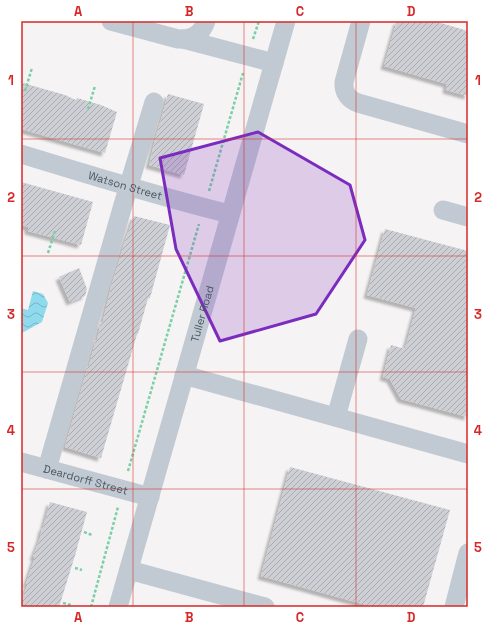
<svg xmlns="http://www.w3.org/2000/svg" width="489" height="628" font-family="'Space Grotesk',sans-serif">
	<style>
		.water { fill: url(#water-waves) }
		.building { fill: url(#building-hatch); filter: url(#shadow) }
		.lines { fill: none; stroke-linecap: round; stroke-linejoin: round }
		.path { stroke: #7ad0a6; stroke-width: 2.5; stroke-dasharray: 3 2; stroke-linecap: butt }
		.minor { stroke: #c1cad2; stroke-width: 19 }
		.marked { fill: #7b2cbf; fill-opacity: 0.2; stroke: #7b2cbf; stroke-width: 3; stroke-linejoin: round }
		.grid { fill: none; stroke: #d62828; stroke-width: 1; stroke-opacity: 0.55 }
		.labels { text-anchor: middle; stroke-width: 4; stroke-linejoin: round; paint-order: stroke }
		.street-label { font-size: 11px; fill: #4a5661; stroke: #fff }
		.neatline { fill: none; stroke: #d62828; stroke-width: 1.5 }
		.grid-label { font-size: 13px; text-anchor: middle; font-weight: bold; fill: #d62828 }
	</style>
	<defs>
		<pattern id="water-waves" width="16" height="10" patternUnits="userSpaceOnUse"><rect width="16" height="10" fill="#90daee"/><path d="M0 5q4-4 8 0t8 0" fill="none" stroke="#78b4c4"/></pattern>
		<pattern id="building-hatch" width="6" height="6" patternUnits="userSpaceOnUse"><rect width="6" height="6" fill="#cdcfd5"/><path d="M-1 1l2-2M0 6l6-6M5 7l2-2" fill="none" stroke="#a8abb0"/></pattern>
		<filter id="shadow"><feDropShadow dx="-3.5" dy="3.5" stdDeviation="1" flood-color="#0004"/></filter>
	</defs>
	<rect width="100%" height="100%" fill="#f5f3f3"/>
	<path class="water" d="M33 291 43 294 48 303 42 322 22 333H21V308L28 310Z"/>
	<path class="building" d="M397 21H434L468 31V96L446 90 447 84 384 66Z
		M23 83 65 95 76 100 77 98 101 105 117 112 105 153 21 129V91Z
		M168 94 204 104 184 175 149 165 156 136 161 120Z
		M21 182 93 202 81 245 28 231V227L21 225Z
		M134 216 170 225 150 298H148L138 334H137L101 458 65 447 88 366H89L96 340H97L101 322 102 325 111 287 117 268 124 244Z
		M385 229 468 251V417L401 399 390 379 383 377 391 345 405 349 416 308 367 295Z
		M79 268 87 289 85 296 70 302 59 277Z
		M290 467 450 510 423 607H374L261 576Z
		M50 502 87 512 77 548V549L59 607H21V601L28 584H26L35 557H33L40 538 42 528H43Z"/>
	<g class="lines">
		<path class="path" d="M253 39 259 21
			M25 91 32 68
			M88 109 95 86
			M209 191 243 73
			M48 253 55 231
			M128 471 199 224
			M84 532 92 535
			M75 568 82 570
			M63 603 71 605
			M91 607 118 507"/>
		<g class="minor">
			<path d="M111 21 178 39C191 40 202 34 206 21"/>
			<path d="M361 21 344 82C343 92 349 100 358 103L468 134"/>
			<path d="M183 39 274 63"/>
			<path id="s1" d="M21 154C90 175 160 197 230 214"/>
			<path d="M443 210 468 217"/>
			<path d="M184 375 468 454"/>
			<path d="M336 417 358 339"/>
			<path id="s2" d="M21 462 150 497"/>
			<path d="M47 469 123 205 154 102"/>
			<path d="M129 570 265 607"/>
			<path id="s3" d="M118 607C175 412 229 216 286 21"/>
			<path d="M454 607 468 553"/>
		</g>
	</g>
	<path class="marked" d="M258 132 350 185 365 240 316 314 220 341 176 249 160 158Z"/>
	<path class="grid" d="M133 21V607M244 21V607M356 21V607M21 139H468M21 256H468M21 372H468M21 489H468"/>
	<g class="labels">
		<g class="street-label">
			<text dy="4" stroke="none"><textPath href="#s1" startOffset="109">Watson Street</textPath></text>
			<text dy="4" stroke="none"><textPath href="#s3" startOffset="305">Tuller Road</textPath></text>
			<text dy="4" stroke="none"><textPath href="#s2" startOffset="67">Deardorff Street</textPath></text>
		</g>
	</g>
	<rect width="489" height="628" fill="none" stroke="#ffffff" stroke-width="44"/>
	<rect x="22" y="22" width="445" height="584" class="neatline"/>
	<g class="grid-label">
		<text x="78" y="16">A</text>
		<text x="189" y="16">B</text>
		<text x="300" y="16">C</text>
		<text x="411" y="16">D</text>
		<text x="11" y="85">1</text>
		<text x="478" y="85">1</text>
		<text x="11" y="202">2</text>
		<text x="478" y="202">2</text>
		<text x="11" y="319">3</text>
		<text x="478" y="319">3</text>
		<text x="11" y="435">4</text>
		<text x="478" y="435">4</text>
		<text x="11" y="552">5</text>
		<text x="478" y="552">5</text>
		<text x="78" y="622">A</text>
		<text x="189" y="622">B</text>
		<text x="300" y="622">C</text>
		<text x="411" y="622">D</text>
	</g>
</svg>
